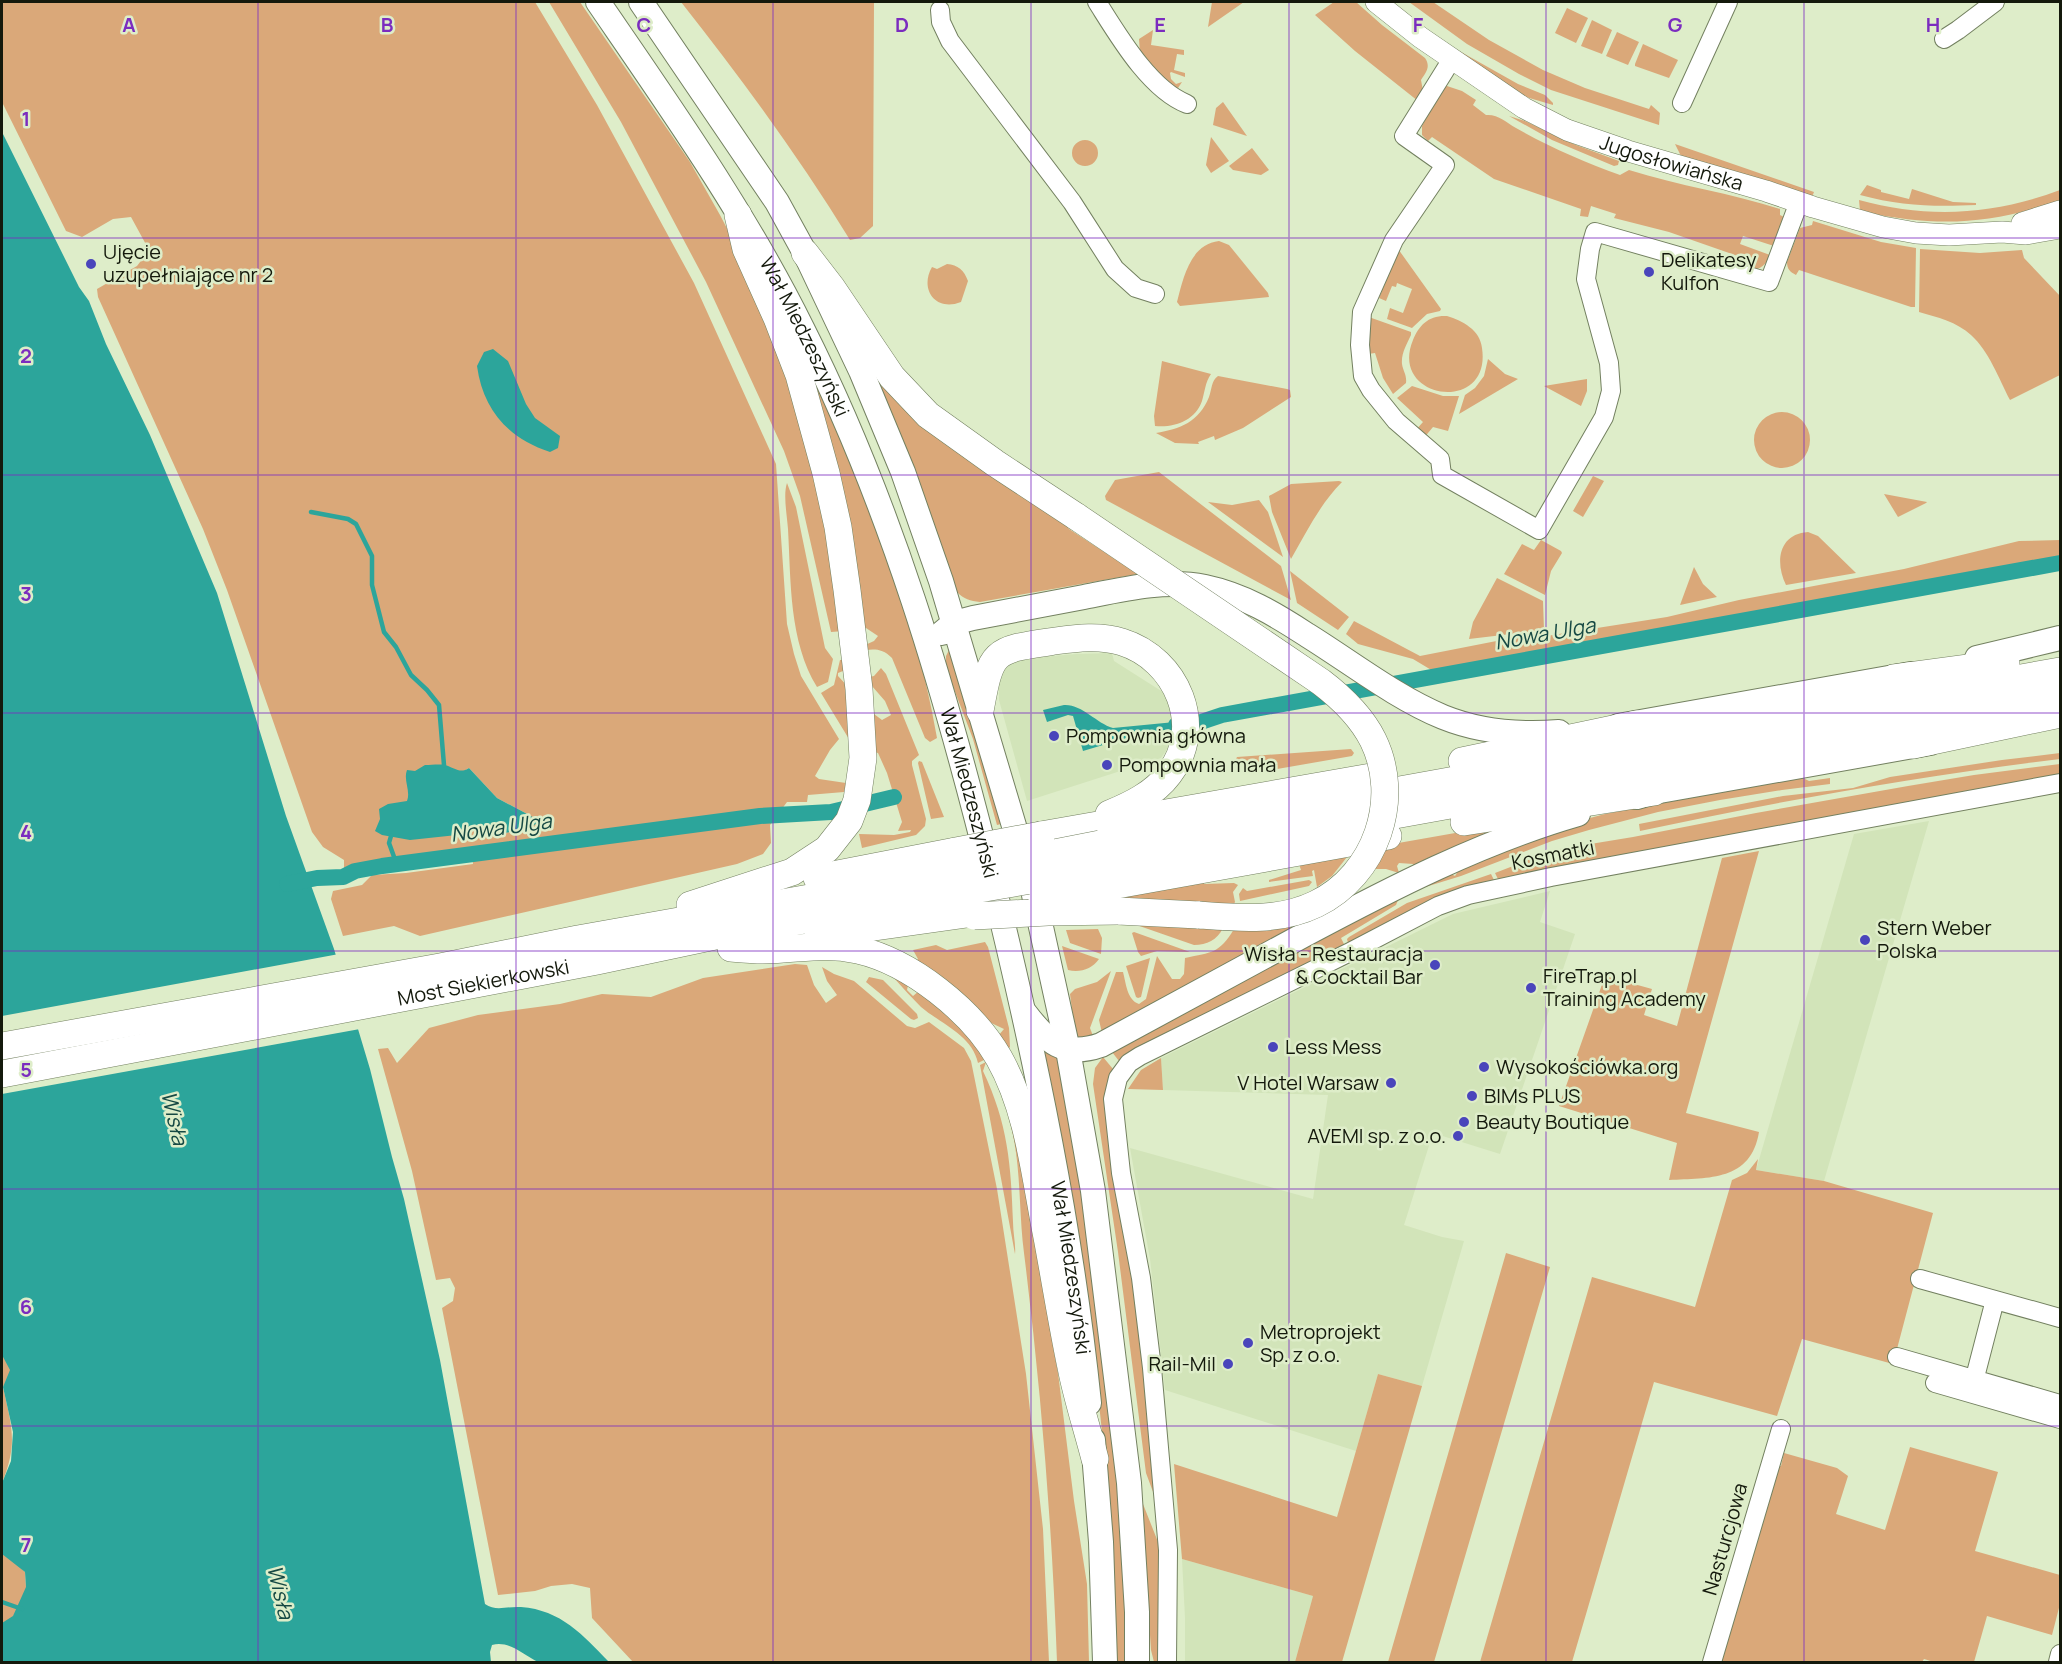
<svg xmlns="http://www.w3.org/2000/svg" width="2062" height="1664" font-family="Manrope,sans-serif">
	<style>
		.built { fill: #d2e4b9 }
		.green { fill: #daa879; fill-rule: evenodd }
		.water { fill: #2ca59b }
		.pier { fill: #deedc9 }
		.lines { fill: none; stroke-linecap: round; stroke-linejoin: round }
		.stream { stroke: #2ca59b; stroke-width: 4.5 }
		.canal { stroke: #2ca59b; stroke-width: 16 }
		.minor-casing { stroke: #738060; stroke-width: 20 }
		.tertiary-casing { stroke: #738060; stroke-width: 22 }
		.secondary-casing { stroke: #738060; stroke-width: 26 }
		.primary-casing { stroke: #738060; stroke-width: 28 }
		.minor { stroke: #fff; stroke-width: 18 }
		.tertiary { stroke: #fff; stroke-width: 21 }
		.secondary { stroke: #fff; stroke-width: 24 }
		.primary { stroke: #fff; stroke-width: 27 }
		.primary-bridge-casing { stroke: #738060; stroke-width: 28; stroke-linecap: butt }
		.primary-bridge { stroke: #fff; stroke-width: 27 }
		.grid { fill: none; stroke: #7b2cbf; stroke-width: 1.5; stroke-opacity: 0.55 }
		.poi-dot { fill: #4a45bb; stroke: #deedc9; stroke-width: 2 }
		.labels { text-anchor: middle; stroke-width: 5; stroke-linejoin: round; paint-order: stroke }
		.street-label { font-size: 20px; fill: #14190c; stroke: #deedc9 }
		.poi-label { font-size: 20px; fill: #14190c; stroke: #deedc9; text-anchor: start }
		.water-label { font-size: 21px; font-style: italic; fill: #164944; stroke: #deedc9 }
		.grid-label { font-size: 20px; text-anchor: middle; font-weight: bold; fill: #7b2cbf; stroke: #deedc9; stroke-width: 5; stroke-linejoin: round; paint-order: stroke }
	</style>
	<rect width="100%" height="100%" fill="#deedc9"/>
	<path class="built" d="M1112 653 1114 661 1166 694 1171 707 1173 740 1161 758 1027 801 999 700V673L1002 668 1018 659 1076 654Z
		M1929 821 1824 1181 1756 1170 1854 834Z
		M1550 891 1540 922 1575 934 1500 1154 1433 1133 1404 1225 1442 1237 1464 1241 1422 1386 1378 1374 1356 1451 1165 1390 1150 1259 1130 1148 1313 1199 1328 1095 1163 1090 1161 1058 1453 914Z
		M1182 1559 1313 1596 1295 1662H1185V1618Z"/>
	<path class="green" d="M2 2H535L597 105 694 283 776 464 787 624 794 654 801 676 839 739 830 750 815 776 819 779 846 783 844 792 808 795 807 802H787L770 825 771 843 763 854 737 864 420 936 394 926 343 936 331 899 333 891 362 885 372 875 406 873 473 864 472 849 344 869V860L323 847 312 832 227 590 203 529 98 297 97 289 137 266 149 250 131 217 113 219 82 237 66 231 2 102ZM469 768 497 798 531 816 509 832 497 835 480 828 457 835 412 803Z
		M549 2H580L690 162 720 215 746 265 811 441 844 631 831 632 800 496 784 451 706 282 621 122Z
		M681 2H874L873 226 860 238 850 240C799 157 741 78 681 2Z
		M1212 2H1244L1208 27Z
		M1334 2H1356L1382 25 1425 58C1431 67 1426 72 1421 80L1423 91 1418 101 1355 51 1315 15Z
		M1409 2H1433L1489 40 1543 70 1585 88 1649 109 1651 105 1660 113 1659 125 1551 90 1519 74 1467 44Z
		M1567 8 1588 18 1576 43 1555 33Z
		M1592 20 1612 30 1602 54 1581 46Z
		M1153 30 1151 45 1184 50V55L1177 54 1174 70 1185 73V77L1171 72 1170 73 1171 79 1176 84 1182 82 1178 88 1170 86 1140 53 1139 39Z
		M1617 32 1639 42 1628 65 1606 56Z
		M1643 44 1678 60 1669 78 1635 66V64Z
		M1454 48 1518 84 1545 95 1553 103V105L1526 97Z
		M1444 85 1462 91 1476 100 1473 105 1486 115C1498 114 1506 122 1516 128 1549 147 1584 162 1620 175L1629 170C1679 186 1731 193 1780 209V215L1784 217 1774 246 1743 236 1740 244 1770 255C1766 265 1761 269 1750 271L1752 261 1669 232 1614 218 1616 214 1591 206 1588 217 1580 216 1581 209 1494 179 1432 137 1428 141 1422 135V126Z
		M1223 102 1247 136 1213 125 1216 108Z
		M1509 116 1525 121 1576 145 1619 161 1618 165 1614 166 1552 140Z
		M1211 137 1229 161 1211 173 1206 165Z
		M1072 153a13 13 0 1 1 26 0a13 13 0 1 1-26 0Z
		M1675 144 1814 192 1812 197 1681 156Z
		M1252 148 1269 170 1261 175 1233 170 1229 166Z
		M1867 185 1881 190V192L1909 199 1912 189 1953 202 1976 203V205C1934 207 1901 206 1860 195Z
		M2060 190V201L2057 202C1984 225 1938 227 1864 212L1860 211 1859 200C1928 219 1994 215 2060 190Z
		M1813 221 1881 242 1916 248 1915 307H1911L1799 270 1796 275C1790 272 1787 269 1787 262L1800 228 1812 225Z
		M1219 241 1229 245 1268 293 1269 297 1180 306 1177 302C1183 279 1190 244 1219 241Z
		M1396 246 1441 309 1440 311 1427 314 1412 328 1387 319 1390 308 1403 313 1412 289 1397 283 1396 287 1392 286 1386 301 1379 298 1388 276 1384 272Z
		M1920 249 1980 253 2022 250 2024 258 2060 296V375L2010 400C1999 379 1989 351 1971 335 1957 322 1937 317 1919 312Z
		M947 264C958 265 964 270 968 281L961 302C936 312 919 290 932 267L937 269Z
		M1366 316 1411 332V335C1407 344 1401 353 1402 364 1403 371 1407 375 1406 383L1393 394 1383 378 1375 353 1368 354Z
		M1447 316C1463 321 1480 330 1482 348 1492 415 1388 400 1413 340 1419 325 1429 315 1447 316Z
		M787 318C850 451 912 592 937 738L930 742 925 738 892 658C883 649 876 649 865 650L863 646 874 641 878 636 866 628 859 629Z
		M1488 359 1505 374 1518 379 1459 414 1465 395 1475 388 1484 376Z
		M1162 361 1211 374C1205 383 1205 391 1202 401 1195 421 1174 428 1155 426L1154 416Z
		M869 363 1064 520 1069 529 1138 574 980 602C970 601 964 599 957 592Z
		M1218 376 1287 389 1290 390 1291 397 1243 428 1215 440 1214 436 1198 442 1199 444 1175 443 1156 433C1180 429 1199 422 1209 397 1212 389 1211 381 1218 376Z
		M1587 379V391L1581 406 1544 386Z
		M1412 386 1443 396H1459L1448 431 1433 427 1423 439 1415 431 1423 422 1397 398Z
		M1754 440a28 28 0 1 1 56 0a28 28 0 1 1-56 0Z
		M1159 472 1281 566 1291 600 1106 500 1105 496 1115 480Z
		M1593 476 1604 481 1583 517 1573 511Z
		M1339 481 1342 482C1320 504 1306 533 1291 559L1272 512 1269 496 1291 484Z
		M787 483 796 507 825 648 833 659 828 682 817 687C789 641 791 582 788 529 787 515 783 495 787 483Z
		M1884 494 1927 502 1926 503 1898 517Z
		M1259 500 1268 512 1283 557 1208 502 1232 505Z
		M1808 532 1818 536 1856 573 1786 585C1775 563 1778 534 1808 532Z
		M1541 540 1561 551 1562 553 1551 571 1545 595 1504 574 1522 544 1534 550Z
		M2060 540V559L1433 671 1413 659 1358 644 1346 634 1354 621 1420 656 1522 636 1540 637 1667 617 1739 600 1904 569 2019 541Z
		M1694 567 1703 584 1717 597 1680 605Z
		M1290 571 1349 617 1338 630 1297 603Z
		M1497 578 1543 601 1544 630 1469 639 1473 622Z
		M951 646 1001 824 997 825 973 739 946 668V656Z
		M840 660H846L848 669 838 673V676L852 691V744L821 693 834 685Z
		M881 668 886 674 919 755 912 761V765L926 819 925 826 916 835 862 848 859 834 894 835 910 832 911 830 898 831 902 822 887 773 878 753 874 752V714L882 720 891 715 885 701 865 678 874 676Z
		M1351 749 1354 753 1352 756 1254 773 1236 759 1237 757Z
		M2060 753V759C1920 776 1779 801 1640 831L1639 824 1783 796 1853 788 1890 777 2002 760Z
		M919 761 922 762 944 817 931 819 918 763Z
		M2060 764V775L1498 879 1495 873 1554 850 1633 837 1756 813 1908 786 1974 775Z
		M1801 777 1809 781 1830 778V784L1782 790 1720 800 1658 812 1589 830 1552 841 1461 876 1409 892 1451 874 1455 876 1460 868 1545 830 1605 814Z
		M1512 823 1414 867 1413 864 1399 863 1397 866 1399 873 1386 869H1374L1387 845Z
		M1759 851 1686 1113 1759 1132C1751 1181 1709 1178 1669 1180L1677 1143 1559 1106 1605 976 1652 989 1644 1015 1677 1026 1722 858Z
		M1351 852 1332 876 1317 887 1314 870 1312 871 1313 876 1269 882V880L1301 870 1299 864Z
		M1491 874 1494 880 1348 943 1347 939 1349 937 1407 903Z
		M1204 880V884L1234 883 1238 885 1233 892 1235 902 1233 906 1121 901 1119 894Z
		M1309 880 1312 882 1309 886 1240 901 1239 894 1243 888 1247 891Z
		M1396 897 1398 900 1396 905 1341 938 1344 944 1343 946 1119 1061 1112 1052Z
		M1310 920 1102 1033 1099 1020 1116 972H1123C1126 983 1127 1000 1139 1004L1146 999 1157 956 1172 979H1180L1184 974 1185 958C1212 952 1219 954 1234 929Z
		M1128 922 1223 928C1217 940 1207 945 1194 945Z
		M1098 929 1102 938 1101 954 1070 943 1066 930Z
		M1134 932 1190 952 1157 951 1141 956 1138 952 1132 933Z
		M985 942 988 947 1009 1028 1010 1047 1007 1050 998 1036 1004 1029 987 1021 914 964 918 959 913 950 936 945 947 950Z
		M1062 946 1099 959C1092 969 1080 973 1068 970Z
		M1150 958 1141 997 1138 998 1136 997 1126 966Z
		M795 964 807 965 814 985 826 1003 837 995 827 981 822 967 834 974 854 981 907 1026 915 1028 929 1022 964 1048 971 1061 997 1189 1026 1374 1043 1529 1049 1662H633L592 1618 590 1588 572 1584 551 1586 535 1591 498 1595 442 1308 453 1301 455 1288 450 1278 436 1280 412 1171 378 1049 388 1048 397 1063 429 1028 478 1015 560 1004 602 994 651 997 703 978Z
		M1111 971 1090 1028 1093 1036 1076 1040 1070 994 1075 989 1097 982Z
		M869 977 883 980 917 1014 918 1018 914 1020 911 1019 866 982Z
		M894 978 908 985 907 990 913 996 919 991 950 1015 986 1059 978 1063C972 1035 941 1024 921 1007 912 998 903 988 894 978Z
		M1042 1044 1059 1056 1074 1139 1119 1484 1129 1662H1114L1103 1441 1096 1376Z
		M1103 1057 1113 1069 1107 1086 1106 1098 1133 1276 1159 1508 1146 1473 1118 1252 1093 1084 1095 1068Z
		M1161 1058 1163 1090 1128 1089 1141 1070Z
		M986 1062 983 1071C1008 1124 1011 1164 1013 1222 1013 1233 1016 1245 1015 1254L980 1065Z
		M1002 1091 1012 1119 1058 1373 1074 1501 1087 1584 1089 1662H1057C1052 1525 1041 1389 1024 1253 1019 1214 1021 1174 1013 1135 1010 1120 1005 1106 1002 1091Z
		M1758 1159 1756 1170 1824 1181 1933 1213 1893 1364 1802 1339 1777 1416 1654 1382 1572 1662H1480L1592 1277 1695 1307 1732 1180 1747 1173Z
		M1506 1253 1550 1267 1434 1662H1388Z
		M2 1350 17 1365 3 1387C12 1428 18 1443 2 1483Z
		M1378 1374 1422 1386 1342 1662H1295L1313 1596 1182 1559 1174 1464 1337 1517Z
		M1910 1447 1998 1472 1975 1551 2060 1575V1604L2052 1635 1987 1616 1974 1662H1934L1924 1659 1922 1662H1716L1775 1466H1781L1784 1453 1837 1468 1848 1476 1836 1514 1885 1530Z
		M1141 1499 1160 1547 1162 1571 1158 1576 1166 1662H1154L1151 1650Z
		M2 1550 25 1572 26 1587 34 1611 2 1637Z"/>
	<path class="water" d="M2 132 79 287 89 301 106 344 150 435 217 593 286 816 334 949 370 1069 392 1157 404 1199 440 1360 485 1604C496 1612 507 1606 521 1607 561 1610 583 1635 609 1662 597 1662 546 1664 538 1662 523 1655 509 1640 492 1645L490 1652 491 1662H2V1623L13 1616 26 1587 25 1572 2 1554V1483L11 1461 13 1432 3 1387 10 1370 2 1355Z
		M493 349 508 361 526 404 535 418 560 436 558 448 550 452C508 438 483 410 477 366L484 352Z
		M1064 705C1082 704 1096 723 1113 728L1175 722V728L1133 736 1083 751 1073 716 1068 715 1047 722 1043 710Z
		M425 765C431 765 440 764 445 765 455 768 460 774 469 768L497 798 531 816 538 822 532 827 496 835 480 828 457 835 410 840 382 835 375 831 380 819 379 809 388 804 407 801C411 791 403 780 407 770L415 771Z"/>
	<path class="pier" d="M339 954 360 1029 2 1094V1016Z"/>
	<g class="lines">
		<path class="stream" d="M311 512 348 519 356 524 372 556V585L384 632 396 647 411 675 427 690 439 705 444 765
			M391 836 389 843 397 865
			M2 1602 22 1609"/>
		<path class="canal" d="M1176 725 1198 723 1222 715 2060 563
			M287 884 317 878 343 877 355 871 382 866 760 816 831 812 894 797"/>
		<g class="minor-casing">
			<path id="minor" d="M1097 2C1118 35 1149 89 1187 104
				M940 10 941 22 950 41 1072 202 1115 269 1136 288 1155 294
				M1944 39 1958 30 1995 2
				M1452 59 1404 136 1445 165 1394 240 1362 312 1360 345 1363 376 1371 390 1396 421 1440 459 1442 475 1539 530 1604 417 1611 391 1609 363 1586 279 1590 249 1595 232 1769 282 1799 202
				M1682 103 1728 2
				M1920 1279 2060 1318
				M1897 1357 2060 1404
				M1974 1381 1995 1300
				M1935 1383 2060 1419
				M1167 1662 1168 1550 1152 1368 1141 1278 1121 1173 1113 1099 1118 1078 1129 1063 1140 1056 1350 952 1438 906 1468 895 1551 877 2060 783
				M1712 1662 1781 1429
				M2058 1662 2060 1654"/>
		</g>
		<g class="tertiary-casing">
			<g id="tertiary">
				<path id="s1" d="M1376 2 1420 37 1524 108 1567 130 1628 151 1766 191 1813 207 1883 227 1916 233 1949 235 2002 232 2026 234 2060 228"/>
				<path d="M2022 223 2060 211"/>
			</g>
		</g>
		<g class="secondary-casing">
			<g id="secondary">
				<path id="s2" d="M598 2C670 107 745 213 802 328 891 504 946 693 993 883 1035 1054 1071 1227 1089 1403"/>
				<path d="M641 2 777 202 805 253 861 371 903 472 941 581 1023 856"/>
				<path d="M942 633 954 623 973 618C1010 611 1047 604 1084 597 1124 589 1165 579 1205 587 1243 595 1275 614 1307 635 1352 663 1395 697 1443 717 1480 732 1520 735 1559 732"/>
				<path d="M1977 658 2060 638"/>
				<path d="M1618 726 1911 674"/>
				<path d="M1637 797 1654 792 1930 743"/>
				<path d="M1034 895 1068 1050 1093 1191 1129 1483 1137 1612V1662"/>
				<path d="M1025 1013C1047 1042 1064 1058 1101 1045 1168 1008 1235 972 1302 936 1390 889 1481 842 1578 814"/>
				<path d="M1093 1440 1101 1542 1105 1662"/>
			</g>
		</g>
		<g class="primary-casing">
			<g id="primary">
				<path d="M805 253 832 288 892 377 928 415 995 463 1077 517"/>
				<path d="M1894 678 2006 663"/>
				<path d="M980 711C991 649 993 650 1055 641 1077 638 1100 635 1122 642 1177 659 1206 727 1169 774 1154 794 1131 805 1109 814"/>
				<path d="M1913 745 2060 714"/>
				<path d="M1462 761 1637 724"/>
				<path d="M1464 822 1654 792"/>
				<path d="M1041 835 1371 777"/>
				<path d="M1100 844 2060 671"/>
				<path d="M1106 867 2060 695"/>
				<path d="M817 878 956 851"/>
				<path d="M1111 886 1388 836"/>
				<path d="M690 905 792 872 827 849 849 821 857 800 863 758 859 689 847 590 838 527 826 473 799 375 777 318 746 249 738 215"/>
				<path d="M1118 911 1199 915"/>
				<path d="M818 935 974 913"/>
				<path d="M731 948C742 949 752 950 763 950 798 950 821 942 858 950 911 962 972 1011 999 1058 1029 1111 1035 1178 1047 1237 1055 1280 1062 1324 1071 1367 1077 1398 1087 1428 1095 1459"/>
				<path d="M2 1046 440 967 578 939 962 871"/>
				<path id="s3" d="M2 1074 597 961 715 936 967 891"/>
			</g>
		</g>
		<use href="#minor" class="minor"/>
		<use href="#tertiary" class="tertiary"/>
		<use href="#secondary" class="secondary"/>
		<use href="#primary" class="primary"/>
		<g class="primary-bridge-casing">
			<path id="primary-bridge" d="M1077 517 1321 682C1342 698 1361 716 1373 740 1402 799 1376 875 1316 904 1279 922 1239 918 1199 915
				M956 851 1041 835
				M962 871 1100 844
				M967 891 1106 867
				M1042 900 1111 886
				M974 916 1048 912 1118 911"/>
		</g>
		<use href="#primary-bridge" class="primary-bridge"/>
	</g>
	<path class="grid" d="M258 2V1662M516 2V1662M773 2V1662M1031 2V1662M1289 2V1662M1546 2V1662M1804 2V1662M2 238H2060M2 475H2060M2 713H2060M2 951H2060M2 1189H2060M2 1426H2060"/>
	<g class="poi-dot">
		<circle cx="91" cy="264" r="6"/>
		<circle cx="1649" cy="272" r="6"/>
		<circle cx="1054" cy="736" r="6"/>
		<circle cx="1107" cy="765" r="6"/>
		<circle cx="1865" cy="940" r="6"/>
		<circle cx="1435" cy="965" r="6"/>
		<circle cx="1531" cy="988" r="6"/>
		<circle cx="1273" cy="1047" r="6"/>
		<circle cx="1484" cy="1067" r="6"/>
		<circle cx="1391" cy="1083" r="6"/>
		<circle cx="1472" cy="1096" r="6"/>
		<circle cx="1464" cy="1122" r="6"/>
		<circle cx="1458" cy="1136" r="6"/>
		<circle cx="1248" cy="1343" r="6"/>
		<circle cx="1228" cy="1364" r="6"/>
	</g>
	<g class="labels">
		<g class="street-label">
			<text dy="7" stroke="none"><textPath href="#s1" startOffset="340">Jugosłowiańska</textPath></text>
			<text dy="7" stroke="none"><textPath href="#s2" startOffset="394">Wał Miedzeszyński</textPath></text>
			<text dy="7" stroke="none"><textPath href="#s2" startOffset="880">Wał Miedzeszyński</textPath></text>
			<text transform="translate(1553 855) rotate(-11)" y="7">Kosmatki</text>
			<text dy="7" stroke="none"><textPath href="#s3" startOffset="490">Most Siekierkowski</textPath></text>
			<text dy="7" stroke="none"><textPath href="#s2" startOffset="1366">Wał Miedzeszyński</textPath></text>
			<text transform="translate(1725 1539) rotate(-74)" y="7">Nasturcjowa</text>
		</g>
		<g class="poi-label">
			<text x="103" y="259">Ujęcie<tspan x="103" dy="23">uzupełniające nr 2</tspan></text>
			<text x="1661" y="267">Delikatesy<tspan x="1661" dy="23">Kulfon</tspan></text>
			<text x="1066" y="743">Pompownia główna</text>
			<text x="1119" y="772">Pompownia mała</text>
			<text x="1877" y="935">Stern Weber<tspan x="1877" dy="23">Polska</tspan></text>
			<text x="1423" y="961" text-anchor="end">Wisła - Restauracja<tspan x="1423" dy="23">&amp; Cocktail Bar</tspan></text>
			<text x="1543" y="983">FireTrap.pl<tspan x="1543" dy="23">Training Academy</tspan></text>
			<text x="1285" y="1054">Less Mess</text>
			<text x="1496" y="1074">Wysokościówka.org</text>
			<text x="1379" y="1090" text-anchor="end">V Hotel Warsaw</text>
			<text x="1484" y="1103">BIMs PLUS</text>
			<text x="1476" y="1129">Beauty Boutique</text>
			<text x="1446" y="1143" text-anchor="end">AVEMI sp. z o.o.</text>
			<text x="1260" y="1339">Metroprojekt<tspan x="1260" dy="23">Sp. z o.o.</tspan></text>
			<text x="1216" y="1371" text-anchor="end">Rail-Mil</text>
		</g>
		<g class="water-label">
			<text transform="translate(1545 634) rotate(-10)" y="7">Nowa Ulga</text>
			<text transform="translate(501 828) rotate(-8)" y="7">Nowa Ulga</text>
			<text transform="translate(174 1118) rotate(77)" y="7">Wisła</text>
			<text transform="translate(280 1592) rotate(77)" y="7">Wisła</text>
		</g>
	</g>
	<g class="grid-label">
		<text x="129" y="32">A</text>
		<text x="387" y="32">B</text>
		<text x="644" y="32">C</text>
		<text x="902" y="32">D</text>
		<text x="1160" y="32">E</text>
		<text x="1418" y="32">F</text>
		<text x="1675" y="32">G</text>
		<text x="1933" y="32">H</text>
		<text x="26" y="126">1</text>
		<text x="26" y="363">2</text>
		<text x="26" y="601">3</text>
		<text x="26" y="839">4</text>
		<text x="26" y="1077">5</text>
		<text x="26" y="1314">6</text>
		<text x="26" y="1552">7</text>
	</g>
	<rect width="2062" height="1664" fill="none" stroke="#14190c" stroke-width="6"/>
</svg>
